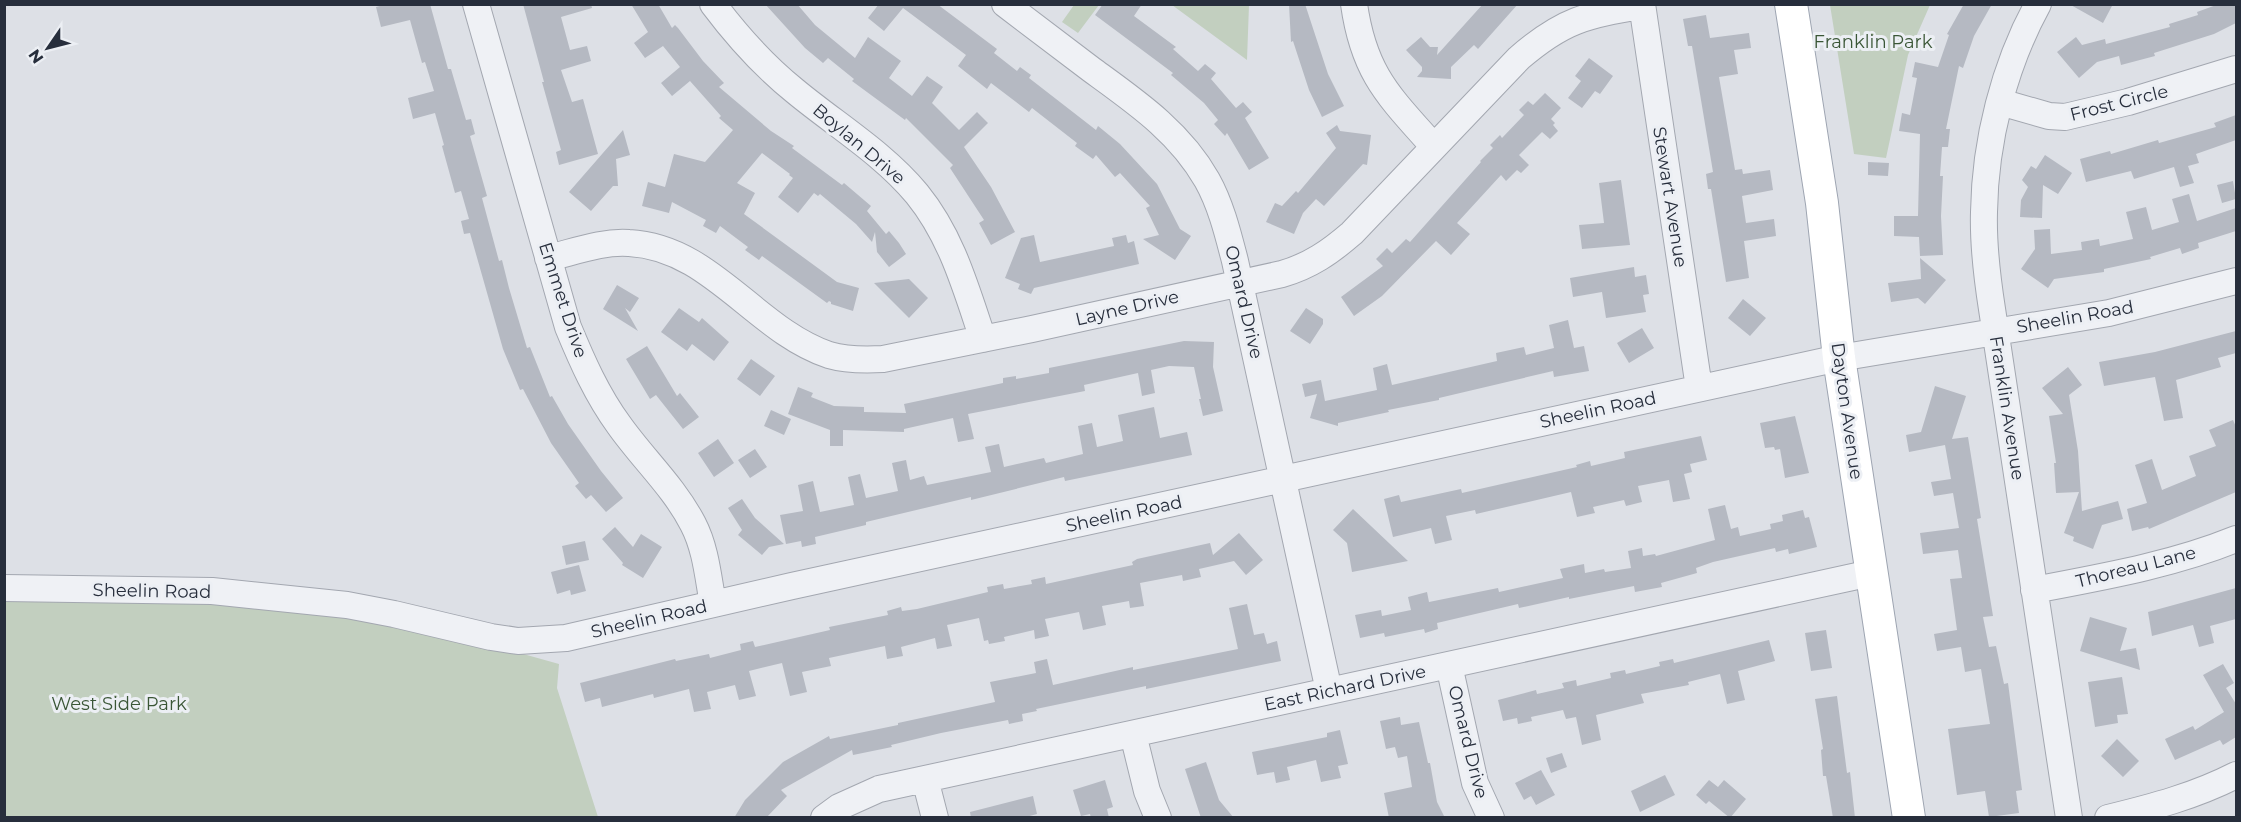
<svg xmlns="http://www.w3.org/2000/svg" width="2241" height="822" font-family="Montserrat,sans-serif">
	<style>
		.green { fill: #c2cfbf }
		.building { fill: #b5b9c2 }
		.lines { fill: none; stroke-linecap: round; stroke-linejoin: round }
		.minor-casing { stroke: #a3a7b0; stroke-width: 28 }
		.major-casing { stroke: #9da4b1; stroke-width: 34 }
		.minor { stroke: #eff1f5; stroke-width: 26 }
		.major { stroke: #fff; stroke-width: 32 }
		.labels { text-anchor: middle; stroke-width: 6; stroke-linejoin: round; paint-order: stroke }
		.park-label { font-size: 18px; fill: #3a5636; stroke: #eceff4 }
		.street-label { font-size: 18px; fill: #272e3c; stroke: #eceff4 }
	</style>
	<rect width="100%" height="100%" fill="#dde0e6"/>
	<path class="green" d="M1074 5H1099L1078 33 1062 22Z
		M1172 5H1249L1247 60Z
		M1830 5H1930L1908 55 1886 158 1854 154Z
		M5 588 347 605 559 664 557 688 598 817 5 818Z"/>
	<path class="building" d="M387 4H430L448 69H451L466 120 471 119 475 134 470 136 487 196 482 198 499 261 502 260 509 288 527 348 530 347 550 397 552 396 568 424 601 471 623 498 606 512 591 495 586 499 575 486 579 483 551 443 523 389 520 390 503 349 470 233 464 234 461 221 469 219 461 191 455 193 442 146 444 145 435 113 413 119 408 98 434 91 425 62 422 63 410 20 381 27 376 7Z
		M523 4H591L592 8 561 17 570 50 587 46 591 61 561 70 572 102 583 99 598 154 559 165 556 152 561 150 542 82H544Z
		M631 4H658L672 28 675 25 678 28 703 61 724 83 719 87 771 131 794 146 792 148 842 185 844 183 871 206 867 211 886 234 889 231 899 243 906 254 889 267 877 252 875 232 872 242 856 224 820 194 818 196 814 193 798 213 778 197 793 178 789 175 790 174 762 153 737 183 755 193 744 214 837 282 859 288 853 311 831 304V302L829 301 827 303 762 256 759 260 745 250 748 247 720 226 716 233 703 226 706 220 672 202 669 213 642 206 648 182 665 187 674 154 705 162 733 130 719 118 721 116 690 81 672 96 661 83 680 67 663 46 645 58 634 43 648 32Z
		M765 4H797L815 25 855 58 868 37 901 61 889 78 912 96 927 76 943 87 932 103 959 130 977 112 988 123 964 147 991 187 1015 232 991 245 979 223 984 220 950 168 953 165 906 118 905 120 852 81 854 79 828 58 823 63 805 48Z
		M879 4H937L997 49 994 53 1017 71 1020 67 1031 75 1029 78 1096 130 1098 126 1120 144 1157 184 1180 229 1191 236 1175 260 1143 239 1159 235 1146 208 1150 206 1120 173 1115 177 1096 155 1093 159 1075 146 1077 143 1032 108 1029 112 991 83 987 89 958 66 966 55 903 8 884 31 868 18Z
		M1103 4H1142L1134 16 1176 47 1173 49 1198 71 1205 64 1216 73 1211 79 1236 108 1243 102 1252 112 1245 118 1269 158 1249 170 1227 133 1225 136 1214 124 1218 120 1204 103 1171 75 1173 73 1095 15Z
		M1289 4H1305L1328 74 1344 106 1322 117 1309 90 1293 41 1291 42Z
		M1483 4H1518L1478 49 1474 45 1451 67V79L1417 77 1422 71V67L1406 50 1421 37 1430 47H1438L1437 55Z
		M1964 4H1992L1974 36 1963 68 1959 66 1946 129H1950L1948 147H1942L1940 176H1943L1941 216 1943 255 1920 256 1919 237 1894 236V216H1918L1920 134 1899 131 1902 113 1910 115 1917 78 1912 77 1915 62 1938 67 1949 35 1947 34Z
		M2069 4H2113L2103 23Z
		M2219 4H2236V23L2214 34 2154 53 2155 56 2121 65 2119 56 2097 62 2079 78 2057 52 2076 37 2082 45 2105 39 2106 44 2170 27 2169 24 2198 15 2197 12Z
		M1706 15 1710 38 1749 33 1751 48 1734 50 1738 74 1719 77 1735 170 1742 169 1743 174 1770 170 1773 190 1742 196 1746 223 1774 219 1776 236 1744 241 1749 278 1726 282 1711 189H1708L1706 174 1713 172 1692 46H1688L1683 19Z
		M1589 58 1613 76 1600 94 1595 91 1582 108 1568 98 1581 81 1575 76Z
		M1545 93 1561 108 1551 119 1555 123 1553 125 1558 131 1550 139 1542 132 1519 155 1529 165 1521 173 1517 170 1506 181 1501 175 1457 223 1470 234 1451 255 1436 241 1382 296 1354 316 1341 297 1383 266 1376 259 1387 248 1392 253 1406 239 1410 242 1481 162 1480 161 1493 148 1490 145 1500 135 1502 138 1524 115 1519 110 1528 101 1533 105Z
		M2236 115V140L2196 154 2199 163 2188 166 2194 183 2180 187 2174 167 2134 179 2131 171 2086 182 2080 159 2110 151 2111 154 2158 140 2159 143 2216 127 2214 123Z
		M1337 125 1340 131 1371 135 1367 165 1363 164 1324 206 1316 199 1303 213 1294 234 1266 222 1275 203 1282 206 1296 191 1298 193 1336 148 1326 133Z
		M623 130 630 155 616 159 618 186H613L591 211 569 192Z
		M2045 155 2072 173 2058 194 2043 185 2042 218 2020 217 2021 200 2028 187 2022 180 2031 166 2036 169Z
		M1868 162 1889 163 1888 176 1868 175Z
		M1621 180 1630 245 1582 249 1579 225 1604 223 1599 183Z
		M2233 181 2236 199 2222 203 2217 185Z
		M2189 194 2197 221 2236 208V231L2198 243 2199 248 2182 254 2180 248 2150 257 2151 259 2104 269V272L2054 279 2048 288 2021 269 2035 249 2034 230 2050 229 2051 254 2082 250 2081 242 2099 239 2100 246 2133 239 2126 212 2146 207 2152 230 2179 222 2172 199Z
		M1034 235 1040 262 1114 246 1112 238 1126 235 1128 243 1134 241 1139 264 1034 288 1031 294 1018 289 1020 284 1005 278 1021 238Z
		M1920 258 1946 280 1925 304 1918 298 1891 302 1888 283 1921 279Z
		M1634 267 1635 277 1646 275 1649 294 1643 295 1646 312 1606 318 1602 292 1573 297 1570 278Z
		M909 279 928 298 909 318 874 283Z
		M617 285 639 298 630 312 625 308 638 331 603 309Z
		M1743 299 1766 318 1750 336 1728 318Z
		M679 308 699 322 702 318 729 342 714 361 692 344 687 351 661 332Z
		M1306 308 1323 319V324L1310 344 1290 331Z
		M1568 320 1574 348 1584 346 1589 371 1554 377 1553 371 1439 398V400L1388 410 1389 412 1338 423V426L1310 418 1317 394 1305 397 1302 384 1321 380 1325 401 1377 390 1373 368 1387 364 1392 385 1497 361 1496 353 1524 347 1526 355 1554 348 1549 325Z
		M1642 328 1654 348 1629 363 1617 343Z
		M2236 331V353L2218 358 2221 367 2176 380 2183 418 2164 421 2155 377 2104 386 2099 362 2155 352Z
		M1184 341 1214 342 1213 367 1223 411 1203 416 1199 399H1201L1194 367 1169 366 1151 370 1155 393 1142 396 1138 373 1084 385 1085 391 968 414 974 439 958 442 953 418 904 429V432L843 430V446H830V430L788 414 798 387 813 393 811 397 834 406 864 407V412L906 413 904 404 1003 383V378L1016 376V379L1049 373V368Z
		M647 346 677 396 680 393 699 417 683 429 656 395 650 399 626 359Z
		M751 359 775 376 760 396 737 379Z
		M2068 367 2082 385 2069 395 2078 451 2082 511 2118 501 2123 519 2102 525 2093 549 2073 541 2074 537 2064 533 2079 492 2056 493 2054 463H2056L2049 416 2063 414 2042 388Z
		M1935 386 1966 396 1952 439 1968 437 1981 518 1977 519 1993 616 1983 617 1989 647 1996 646 2004 684 2008 683 2022 790 2016 791 2019 813 1989 817 1985 791 1957 795 1948 729 1990 724 1981 669 1965 672 1961 647 1937 651 1934 634 1957 630 1950 579 1962 578 1958 550 1923 554 1920 533 1959 528 1953 493 1934 496 1931 482 1951 479 1945 445 1909 452 1906 435 1921 432Z
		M1154 407 1160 438 1187 432 1192 455 1065 481 1064 477 971 500V497L866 522V525L815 537 816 544 802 547 801 541 786 544 780 515 803 511 798 485 813 481 820 512 854 505 848 477 860 474 866 498 898 491 892 463 906 460 910 480 924 476 927 485 991 472 985 447 999 444 1004 467 1044 458 1046 463 1083 454 1078 426 1092 423 1097 447 1123 441 1118 415Z
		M771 410 791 419 784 435 764 426Z
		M1795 416 1809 473 1785 478 1780 449 1775 450 1774 447 1765 448 1760 423Z
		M2233 420 2236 427V492L2149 529 2148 527 2132 531 2127 509 2147 503 2135 465 2152 459 2162 490 2196 476 2189 456 2216 446 2209 430Z
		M1701 436 1707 460 1690 464 1692 472 1684 474 1690 499 1673 502 1669 480 1638 486 1642 502 1626 506 1624 500 1593 507 1595 513 1577 517 1571 492 1476 514 1475 510 1446 516 1452 540 1435 544 1431 528 1393 537 1384 499 1399 495 1401 502 1461 489 1462 493 1577 467 1576 465 1590 461 1591 466 1625 458 1624 452Z
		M718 439 734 463 714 477 698 453Z
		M755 449 767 467 750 478 738 460Z
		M742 499 755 518 784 544 769 547 762 555 738 535 742 530 728 508Z
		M1725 505 1731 529 1738 527 1740 536 1771 529 1770 524 1783 521 1782 515 1803 510 1805 518 1809 517 1817 547 1789 554 1788 549 1776 552 1775 548 1713 562 1696 568 1697 573 1661 583 1662 587 1635 592 1634 586 1569 599V597L1519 608 1518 604 1437 623 1438 629 1425 633 1424 629 1385 637 1384 633 1360 638 1355 615 1381 610 1382 616 1411 610 1408 597 1427 592 1429 602 1498 588 1499 592 1563 578 1560 569 1584 564 1585 573 1604 569 1605 572 1631 568 1628 551 1642 548 1643 556 1655 554 1656 556 1715 540 1708 509Z
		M1353 509 1408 561 1352 572 1347 543 1333 530Z
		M615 527 633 547 641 534 662 547 643 578 622 565 623 563 602 539Z
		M1239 533 1263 560 1246 575 1234 561 1199 569 1201 577 1183 581 1182 575 1140 583 1144 606 1130 608 1129 601 1102 606 1106 625 1083 630 1079 612 1045 619 1049 636 1035 639 1034 630 1004 637 1005 641 989 644 988 640 984 641 979 618 947 625 952 646 937 649 935 638 901 647 903 656 887 659 885 646 829 658 831 666 802 672 807 692 790 696 782 663 749 671 756 696 739 700 735 685 707 692 711 709 694 712 689 689 654 698 653 694 602 707 600 698 585 702 580 683 675 659 676 661 709 654 710 658 741 650 740 644 753 641 755 647 830 630 829 627 888 615 887 611 901 607 902 611 917 609 988 592 987 587 1003 584 1004 589 1032 584 1031 580 1045 577 1046 584 1133 565 1132 562 1137 559 1210 543 1213 555Z
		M585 541 589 560 566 565 562 546Z
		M579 565 586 591 571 595 570 590 557 594 551 572Z
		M2236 588V619L2210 626 2214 643 2199 647 2193 625 2152 636 2148 612Z
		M1247 604 1254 635 1264 633 1267 644 1277 641 1281 661 1146 689V686L1036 709 1037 711 1022 714 1023 721 1009 724 1008 720 941 733 891 745 892 747 853 755 852 750 781 790 787 796 766 818H734L745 800 783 762 829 736 830 739 898 725V723L995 702 990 682 1036 673 1034 662 1047 659 1053 685 1133 667V670L1238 649 1229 608Z
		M2090 617 2127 628 2120 651 2136 648 2140 670 2080 651Z
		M1826 630 1832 668 1811 671 1805 633Z
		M1769 640 1775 661 1738 671 1745 700 1727 704 1720 674 1688 682 1689 685 1641 694 1644 703 1596 715 1601 740 1582 745 1576 717 1566 719 1563 710 1531 717 1532 721 1518 724 1517 718 1503 721 1498 700 1536 690 1537 694 1564 688 1562 683 1576 680 1577 686 1611 678 1610 673 1625 670 1626 674 1660 666 1659 662 1673 659 1674 663Z
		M2223 664 2234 683 2226 688 2236 704V737L2223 745 2220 740 2175 760 2165 739 2193 726 2195 730 2224 712 2203 675Z
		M2122 677 2128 714 2117 715 2118 723 2095 727 2088 682Z
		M1837 696 1847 773 1850 772 1855 818H1833L1826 776H1823L1821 750 1823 749 1815 699Z
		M1400 717 1401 725 1419 722 1428 763H1430L1437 802 1445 818H1389L1384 793 1412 787 1407 756 1398 758 1395 747 1386 749 1380 721Z
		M1340 730 1348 764 1338 766 1341 778 1321 782 1316 760 1287 767 1290 780 1276 783 1274 772 1257 775 1252 752 1327 737V733Z
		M2117 739 2139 761 2123 777 2101 756Z
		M1562 753 1567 767 1551 773 1546 758Z
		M1206 762 1219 800 1234 818H1201L1185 769Z
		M1541 770 1555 795 1536 805 1531 796 1524 800 1515 783Z
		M1665 775 1675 795 1640 812 1631 791Z
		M1105 780 1113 807 1107 809 1109 818H1091L1090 814 1081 816 1073 790Z
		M1709 780 1718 787 1724 780 1746 799 1730 818 1709 801 1706 804 1696 795Z
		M1033 796 1037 814 1022 818H971L970 812Z"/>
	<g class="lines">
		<g class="minor-casing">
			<path id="minor" d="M476 4 568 327C582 361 597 395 619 425 643 459 674 487 693 524 706 549 708 577 713 604
				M713 4C737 36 764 66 795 91 836 125 883 153 917 194 952 237 966 289 983 339
				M1005 4C1034 26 1063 48 1092 70 1136 102 1180 132 1207 180 1221 205 1228 234 1235 261L1329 691
				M1354 4C1364 75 1390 97 1434 147
				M1642 4 1699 388
				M2038 4C2004 66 1985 141 1984 212 1983 245 1987 277 1992 309L2069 818
				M2000 102 2049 116 2065 117 2128 102 2236 69
				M548 258C574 252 602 241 629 243 711 247 755 330 829 355 846 360 865 360 883 359L1032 329 1282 274C1310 266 1330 252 1352 233L1519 58C1563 20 1586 15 1642 6
				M4 588 212 591 347 605 394 614 491 637 518 641 566 638 792 586 1839 358 2109 313 2236 281
				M2034 590C2102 577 2172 565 2236 539
				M1449 665 1475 783 1491 818
				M1133 734 1147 791 1158 818
				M925 779 935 818
				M824 818 839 807 879 789 1871 573
				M2108 818C2153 807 2195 796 2236 775"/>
		</g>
		<g class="major-casing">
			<path id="major" d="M1791 4 1822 203 1839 358 1909 818"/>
		</g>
		<use href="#minor" class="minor"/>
		<use href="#major" class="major"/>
	</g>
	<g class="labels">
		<g class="park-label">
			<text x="1873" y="48">Franklin Park</text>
			<text x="119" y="710">West Side Park</text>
		</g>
		<g class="street-label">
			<text transform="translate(2119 103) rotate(-14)" y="6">Frost Circle</text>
			<text transform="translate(859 144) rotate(40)" y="6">Boylan Drive</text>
			<text transform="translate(1670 197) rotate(81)" y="6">Stewart Avenue</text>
			<text transform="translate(563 300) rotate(72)" y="6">Emmet Drive</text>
			<text transform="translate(1244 302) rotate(77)" y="6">Omard Drive</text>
			<text transform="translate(1127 308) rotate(-13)" y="6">Layne Drive</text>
			<text transform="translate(2075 317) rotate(-10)" y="6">Sheelin Road</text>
			<text transform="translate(2007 408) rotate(81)" y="6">Franklin Avenue</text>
			<text transform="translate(1598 410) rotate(-12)" y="6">Sheelin Road</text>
			<text transform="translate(1847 411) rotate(82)" y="6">Dayton Avenue</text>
			<text transform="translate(1124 514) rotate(-12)" y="6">Sheelin Road</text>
			<text transform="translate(2136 567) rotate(-14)" y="6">Thoreau Lane</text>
			<text transform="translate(152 591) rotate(1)" y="6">Sheelin Road</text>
			<text transform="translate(649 619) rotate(-13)" y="6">Sheelin Road</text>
			<text transform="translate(1345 688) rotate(-12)" y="6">East Richard Drive</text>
			<text transform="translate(1468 742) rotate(76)" y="6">Omard Drive</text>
		</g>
	</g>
	<rect width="2241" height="822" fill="none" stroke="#272e3c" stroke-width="12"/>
	<g transform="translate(48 48) rotate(235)" stroke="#eceff4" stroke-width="4.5" paint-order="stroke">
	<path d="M0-4.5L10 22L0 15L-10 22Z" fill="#272e3c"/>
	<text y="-9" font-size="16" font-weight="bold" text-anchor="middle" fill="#272e3c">N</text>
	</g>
</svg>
